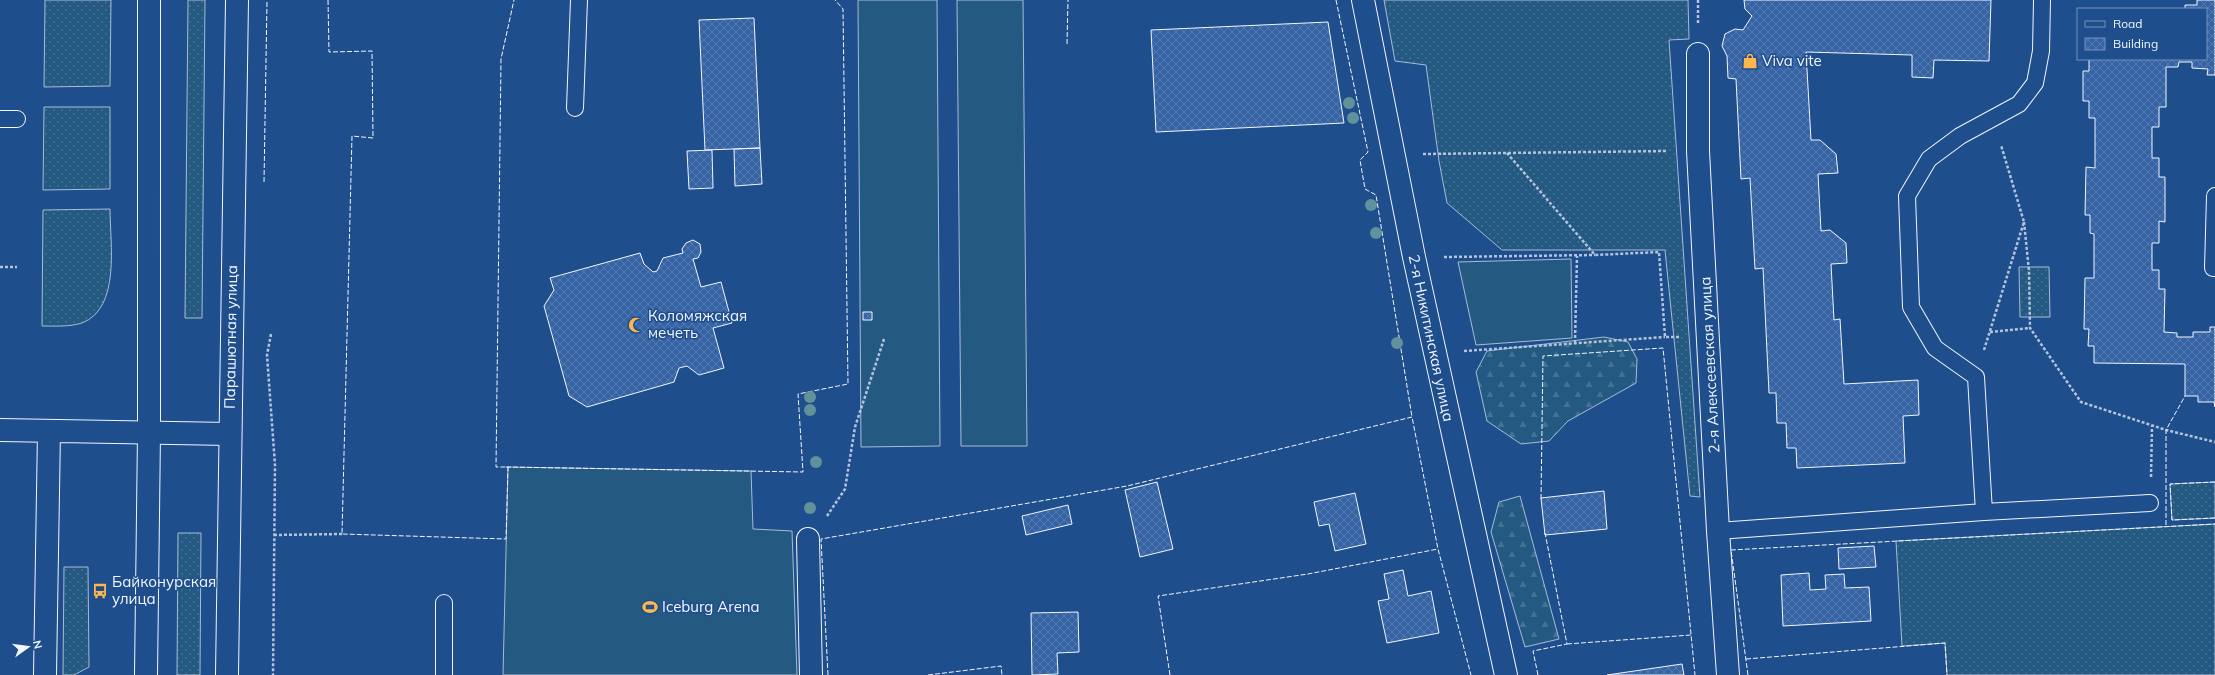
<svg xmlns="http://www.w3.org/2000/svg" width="2215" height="675" font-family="Mulish,sans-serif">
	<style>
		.grass { fill: url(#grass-dots); stroke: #a8bbd7 }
		.forest { fill: url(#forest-firs); stroke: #a8bbd7 }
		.garden { fill: #245a82; stroke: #a8bbd7 }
		.building { fill: url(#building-cross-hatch); stroke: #f2f6ff }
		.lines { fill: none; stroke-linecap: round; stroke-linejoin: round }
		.lane-casing { stroke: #f2f6ff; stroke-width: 18 }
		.street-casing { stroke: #f2f6ff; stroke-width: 24 }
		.primary-casing { stroke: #f2f6ff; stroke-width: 24 }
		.path { stroke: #b3c4dc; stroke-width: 2.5; stroke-dasharray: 3 2; stroke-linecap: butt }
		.lane { stroke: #1f4e8c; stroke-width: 16 }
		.street { stroke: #1f4e8c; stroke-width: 22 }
		.primary { stroke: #1f4e8c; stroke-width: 22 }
		.fence { stroke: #f2f6ff; stroke-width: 1; stroke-dasharray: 5 2; stroke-linecap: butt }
		.tree { fill: #61919a }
		.labels { text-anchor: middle; stroke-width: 3; stroke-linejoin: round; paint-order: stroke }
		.poi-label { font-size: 15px; fill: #f2f6ff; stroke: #1f4e8c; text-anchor: start }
		.street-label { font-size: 15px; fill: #f2f6ff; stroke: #1f4e8c }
	</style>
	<defs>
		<pattern id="grass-dots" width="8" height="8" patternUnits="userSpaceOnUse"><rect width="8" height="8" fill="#245a82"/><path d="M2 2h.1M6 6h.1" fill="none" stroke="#447295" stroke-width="1.8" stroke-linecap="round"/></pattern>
		<pattern id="forest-firs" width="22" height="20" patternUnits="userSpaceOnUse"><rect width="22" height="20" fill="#245a82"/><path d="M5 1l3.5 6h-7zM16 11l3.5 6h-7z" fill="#447295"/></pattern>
		<pattern id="building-cross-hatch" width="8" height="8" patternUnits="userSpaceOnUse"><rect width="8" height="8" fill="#3563a3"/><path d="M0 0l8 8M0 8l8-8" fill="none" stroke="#537ab1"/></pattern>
	</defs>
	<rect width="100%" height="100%" fill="#1f4e8c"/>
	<path class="grass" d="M45 0H111L110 86 44 87Z
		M188 0H205L202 318H185Z
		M1384 0H1688L1689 39 1669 40 1700 497 1690 496 1665 250H1502L1447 203 1439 161 1426 65 1395 61Z
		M44 107H110V189L43 190Z
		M110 209C110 243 121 308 82 323 69 327 55 326 42 326L43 210Z
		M2019 267H2049L2050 317H2020Z
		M2215 482V518L2172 520 2170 484Z
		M2215 524V675H1947L1945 643 1902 646 1896 541Z
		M178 533H201L200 675H177Z
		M64 567H88L89 667 74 675H63Z"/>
	<path class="forest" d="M1604 337 1628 342 1637 359 1636 383 1568 421 1549 441 1521 444 1487 421 1476 372 1487 351Z
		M1520 496 1559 639 1525 647 1491 532 1499 502Z"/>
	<path class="garden" d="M858 0H937L940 446 861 447Z
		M957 0H1023L1027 446H961Z
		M1571 259 1572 338 1476 345 1458 262Z
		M508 467 751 471 753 529 792 531 797 675H503Z"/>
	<path class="building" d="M1744 0H1991L1989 61 1934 60 1933 78 1912 77V55L1806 52 1811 140H1820L1836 154 1838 173 1818 174 1821 231 1830 230 1846 243 1847 263 1831 264 1834 320 1840 319 1844 384 1918 380 1919 415 1903 416 1905 463 1797 468 1796 448H1787L1786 423H1777L1776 393H1769L1763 268 1755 269 1750 178 1741 179 1736 79 1728 78 1727 56 1722 46 1725 34 1735 29 1743 30 1752 16 1745 9Z
		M2197 0H2215V75H2207L2208 69 2192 68V62H2179L2178 67H2166V107H2159V127H2152V158H2159V177H2165V222L2159 221V243H2152V270H2159V289H2165L2164 332 2177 333V337H2193V332H2210V327H2215V407L2214 402H2198V396H2185V364L2094 363V346H2088L2089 329H2084L2085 278H2094V234L2090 233V215H2085L2086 167 2095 168V118H2089V101H2083V71H2089V59H2206V9H2185V5H2197Z
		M754 18 760 148 705 150 699 20Z
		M1328 22 1344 123 1156 132 1151 30Z
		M760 148 762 184 735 186 734 149Z
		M712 150 713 188 689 189 687 151Z
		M693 240 700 244 701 252 698 258 693 259 701 287 721 282 732 323 713 328 724 368 699 375 687 366 679 368 674 382 587 407 569 396 544 306 554 290 550 278 640 253 644 264 653 272 657 271 663 258 683 253 682 249 686 243Z
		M863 312H872V320H863Z
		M1157 482 1173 549 1140 557 1125 490Z
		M1604 491 1607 529 1545 535 1541 498Z
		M1355 493 1366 544 1335 551 1329 524 1319 526 1314 502Z
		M1068 505 1072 524 1026 535 1022 516Z
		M1874 546 1876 567 1839 569 1838 548Z
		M1403 570 1408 596 1431 591 1439 633 1387 643 1378 601 1389 599 1384 574Z
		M1809 573 1810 590 1826 589 1825 575 1844 574 1845 588 1869 587 1871 621 1783 626 1781 575Z
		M1078 612 1079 652 1057 653 1058 674 1032 675 1031 613Z
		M1682 664 1684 675H1607Z"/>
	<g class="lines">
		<g class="lane-casing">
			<path id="lane" d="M575 108 579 0
				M0 119H17
				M2215 196 2213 268H2215
				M1984 512 2150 503
				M1718 531 1984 512 1976 377 1935 348 1911 307 1907 196 1929 159 1960 136 2019 104 2035 83 2041 51 2042 0
				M444 675V603"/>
		</g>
		<g class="street-casing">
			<path id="street" d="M1363 0 1414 257 1506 675
				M1698 54V151L1718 531 1728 675
				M0 430 230 434
				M808 539 811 675
				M45 675 49 431"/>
		</g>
		<g class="primary-casing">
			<path id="primary" d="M146 675 149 433V0
				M227 675 237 0"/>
		</g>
		<path class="path" d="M1698 0V25
			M1507 153 1595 255 1659 252 1665 337H1679
			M1423 154 1668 151
			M2024 222 2029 271 2030 328 2081 402 2166 430 2215 442
			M1444 257 1595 255
			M0 267H17
			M1990 332 2030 328
			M271 334 267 355 275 465 273 675
			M1575 343 1577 256
			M1984 350 2024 222 2001 145
			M1464 351 1665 337
			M2151 477 2152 426
			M827 516 845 489 855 427 884 339
			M274 535 342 534"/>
		<use href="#lane" class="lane"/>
		<use href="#street" class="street"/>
		<use href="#primary" class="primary"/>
		<path class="fence" d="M328 0 329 52 372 51 373 138 352 136 342 534 506 539 508 467H496L501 59 514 0
			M1336 0 1368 152 1360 160 1365 189 1376 195 1412 417
			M1067 44 1068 0
			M264 182 267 0
			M506 467 803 472 798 394 848 384 843 9 835 0
			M2215 482 2170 484 2172 520 2215 518
			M1541 499 1543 356 1663 348 1695 675
			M2166 525V430L2185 396
			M1567 644 1691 635
			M1746 659 1945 643 1947 675
			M828 675 821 539 1127 486 1412 417 1438 549 1471 675
			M928 675 1001 666 1002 675
			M1170 675 1158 596 1308 574 1438 549
			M1538 675 1533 651 1567 644 1545 533
			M1748 675 1731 550 2215 524"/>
	</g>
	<g class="tree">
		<circle cx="1349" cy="103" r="6"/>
		<circle cx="1353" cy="118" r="6"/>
		<circle cx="1371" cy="205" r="6"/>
		<circle cx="1376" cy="233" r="6"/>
		<circle cx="1397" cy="343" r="6"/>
		<circle cx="810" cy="397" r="6"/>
		<circle cx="810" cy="410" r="6"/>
		<circle cx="816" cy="462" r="6"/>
		<circle cx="810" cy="508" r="6"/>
	</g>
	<defs>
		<g id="shop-bare" transform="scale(1.2)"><path d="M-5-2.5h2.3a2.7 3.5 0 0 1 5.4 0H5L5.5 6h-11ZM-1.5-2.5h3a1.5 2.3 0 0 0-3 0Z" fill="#ffb74d" stroke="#1f4e8c" stroke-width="2.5" paint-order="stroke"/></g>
		<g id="mosque-bare" transform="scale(1.2)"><path d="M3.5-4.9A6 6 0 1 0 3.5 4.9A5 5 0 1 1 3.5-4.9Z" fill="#ffb74d" stroke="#1f4e8c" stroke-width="2.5" paint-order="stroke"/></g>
		<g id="bus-bare" transform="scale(1.2)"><path d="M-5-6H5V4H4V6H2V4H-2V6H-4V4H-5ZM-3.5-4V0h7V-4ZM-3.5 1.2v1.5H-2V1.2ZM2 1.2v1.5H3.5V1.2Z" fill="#ffb74d" stroke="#1f4e8c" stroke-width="2.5" paint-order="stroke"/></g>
		<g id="stadium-bare" transform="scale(1.2)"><path d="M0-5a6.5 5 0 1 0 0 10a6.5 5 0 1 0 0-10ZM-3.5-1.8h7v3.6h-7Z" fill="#ffb74d" stroke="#1f4e8c" stroke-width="2.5" paint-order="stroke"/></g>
	</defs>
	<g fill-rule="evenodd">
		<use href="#shop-bare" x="1750" y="61"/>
		<use href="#mosque-bare" x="636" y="325"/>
		<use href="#bus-bare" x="100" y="591"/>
		<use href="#stadium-bare" x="650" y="607"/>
	</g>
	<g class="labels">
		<g class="poi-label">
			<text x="1762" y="66">Viva vite</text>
			<text x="648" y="321">Коломяжская<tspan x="648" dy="17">мечеть</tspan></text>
			<text x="112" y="587">Байконурская<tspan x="112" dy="17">улица</tspan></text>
			<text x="662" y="612">Iceburg Arena</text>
		</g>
		<g class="street-label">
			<text transform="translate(231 337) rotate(-89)" y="5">Парашютная улица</text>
			<text transform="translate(1431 338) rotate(78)" y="5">2-я Никитинская улица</text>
			<text transform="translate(1710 365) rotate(-93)" y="5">2-я Алексеевская улица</text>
		</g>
	</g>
	<rect x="2077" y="8" width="130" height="52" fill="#1f4e8c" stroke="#7391ba"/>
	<rect x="2085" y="21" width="20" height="6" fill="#1f4e8c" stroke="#7391ba"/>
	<text x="2113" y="28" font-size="12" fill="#f2f6ff">Road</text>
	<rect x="2085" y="38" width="20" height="12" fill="url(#building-cross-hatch)" stroke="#7391ba"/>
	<text x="2113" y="48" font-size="12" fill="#f2f6ff">Building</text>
	<g transform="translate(28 647) rotate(76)" stroke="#1f4e8c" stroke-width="3" paint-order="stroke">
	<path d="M0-3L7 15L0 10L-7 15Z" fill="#f2f6ff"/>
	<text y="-6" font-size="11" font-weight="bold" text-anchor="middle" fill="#f2f6ff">N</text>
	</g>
</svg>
